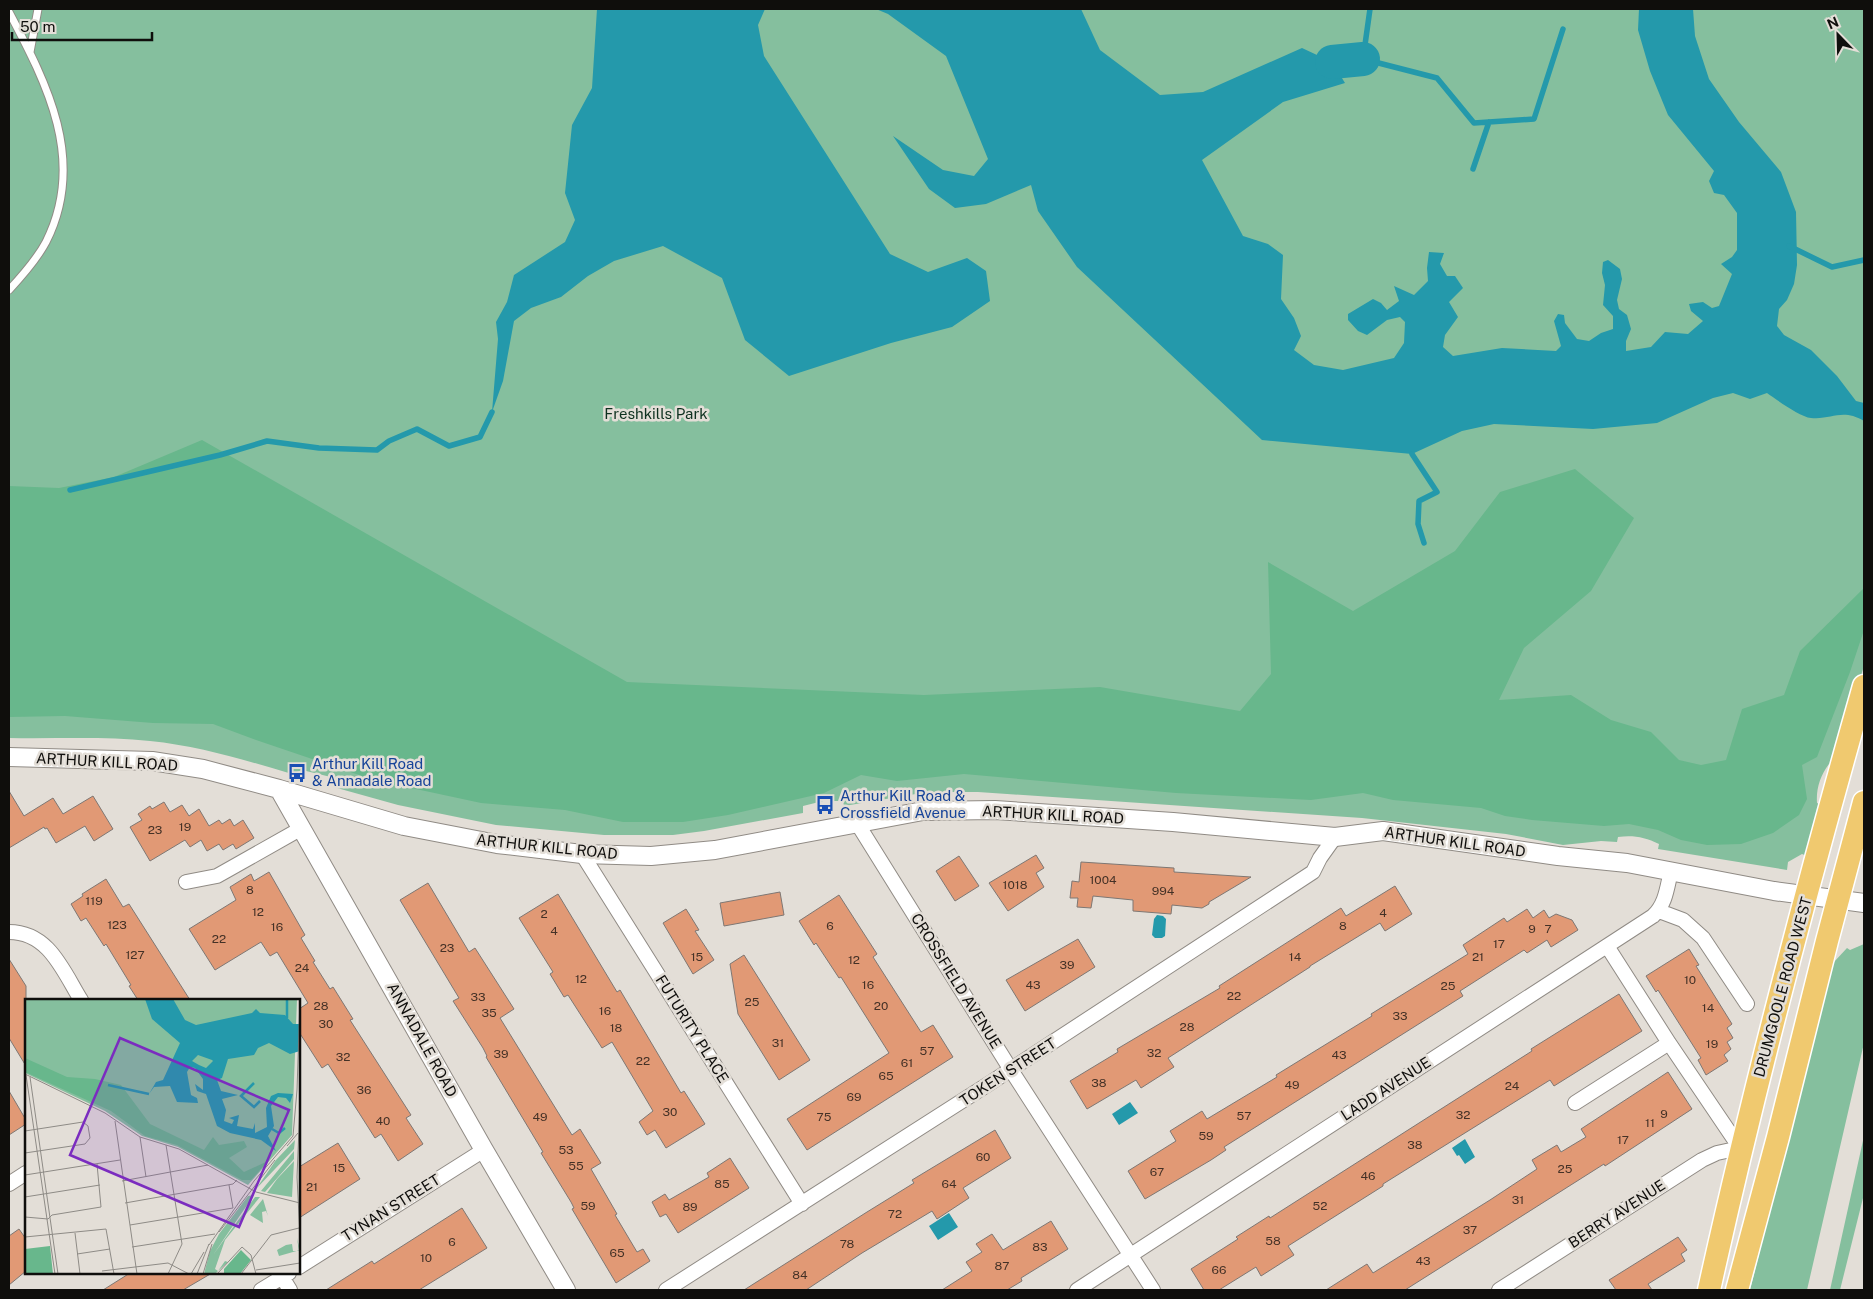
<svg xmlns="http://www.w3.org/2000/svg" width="1873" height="1299" font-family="'Public Sans',sans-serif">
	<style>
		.green { fill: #85bf9e }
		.forest { fill: #68b78c }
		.water { fill: #2499ab }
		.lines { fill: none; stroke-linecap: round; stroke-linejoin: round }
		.stream { stroke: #2499ab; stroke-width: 5.5 }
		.river { stroke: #2499ab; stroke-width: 34 }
		.building { fill: #e19975; stroke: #7e7773 }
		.service-casing { stroke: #908b85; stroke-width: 9 }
		.minor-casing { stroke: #908b85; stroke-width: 16 }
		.tertiary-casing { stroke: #908b85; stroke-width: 20 }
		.primary-casing { stroke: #fff; stroke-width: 25 }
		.service { stroke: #fff; stroke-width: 7 }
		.minor { stroke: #fff; stroke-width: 14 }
		.tertiary { stroke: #fff; stroke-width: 18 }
		.primary { stroke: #f0c96f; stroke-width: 22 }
		.labels { text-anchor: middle; stroke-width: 5; stroke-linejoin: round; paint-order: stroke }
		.number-label { font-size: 12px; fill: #443126 }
		.park-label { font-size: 15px; fill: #0d311f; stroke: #e3ded7 }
		.street-label { font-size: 15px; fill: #0f0e0c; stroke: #e3ded7 }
		.transit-label { font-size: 15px; fill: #164399; stroke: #e3ded7; text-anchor: start }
		.inset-river { fill: none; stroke: #2499ab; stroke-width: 2.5 }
		.inset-road { fill: none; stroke: #8e8b86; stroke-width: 1 }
		.view { fill: #7b2cbf; fill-opacity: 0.15; stroke: #7b2cbf; stroke-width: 2.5 }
		.inset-edge { fill: none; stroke: #0f0e0c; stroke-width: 2.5 }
	</style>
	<rect width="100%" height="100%" fill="#e3ded7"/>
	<path class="green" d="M9 9H1864V666L1833 765 1829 764C1820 776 1816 789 1817 803L1821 805 1807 856 1802 854 1788 862 1787 870 1658 849 1659 844C1645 837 1633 835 1618 837L1617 842 1601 841 1563 845 1506 834 1362 818 978 792H928L844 806 843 801H823L803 806V813L704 831 673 835H604L496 825 398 805 337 788 339 779 302 770 292 774C245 760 199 746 150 741 104 736 56 739 9 738Z
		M1864 944V1043L1807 1290H1750L1830 970 1834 962 1847 948 1850 950Z
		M1864 1136V1194L1840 1290H1830Z"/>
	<path class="forest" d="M202 440 627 682 924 695 1100 687 1240 711 1271 674 1268 562 1353 611 1455 551 1500 492 1575 469 1634 518 1591 591 1524 648 1499 700 1571 695 1611 720 1651 732 1679 760 1701 765 1726 760 1742 709 1784 695 1800 651 1864 588V630L1850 672 1817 757 1802 765 1807 799 1799 815 1773 833 1741 844 1707 845 1681 840 1658 830 1629 824 1604 826 1532 820 1505 816 1481 808 1393 800 1363 793 1311 800 1176 793 964 774 897 781 861 775 824 793 728 815 683 822H623L565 810 481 803 374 780 259 741 213 724 153 723 65 716 9 717V486L59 488 114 477Z"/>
	<path class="water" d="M597 9H765L758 25 764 56 890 254 928 272 967 258 986 271 990 301 952 327 891 343 789 376 745 340 722 278 663 246 614 261 588 276 561 297 531 308 514 321 503 381 492 412 498 339 496 322 507 302 514 275 565 242 575 220 565 193 572 125 592 88Z
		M876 9H1081L1100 50 1160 95 1203 92 1302 48 1332 62 1345 83 1283 102 1202 160 1243 236 1268 244 1283 255 1281 299 1294 318 1301 336 1294 350 1314 365 1343 370 1394 358 1404 343 1405 322 1400 317 1387 320 1367 335 1358 331 1348 320V314L1373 299 1381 303 1387 310 1399 301 1394 286 1414 295 1428 281 1427 268 1429 252 1444 253 1440 264 1447 276H1455L1463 288 1449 302 1458 317 1445 335 1443 347 1453 356 1502 348 1556 351 1561 346 1554 321 1558 314 1564 315 1565 323 1577 339 1589 341 1601 333 1613 329V316L1603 305 1605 285 1602 273 1603 262 1608 260 1620 269 1622 279 1617 300 1619 309 1627 315 1631 329 1626 341V351L1651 347 1665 332 1688 334 1703 321 1691 311 1689 304 1703 302 1712 308 1719 306 1732 274 1721 264 1732 257 1737 250V213L1724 195 1714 193 1709 181 1714 171 1668 115 1650 71 1638 30 1639 9H1693L1695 36 1709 79 1739 122 1781 172 1796 212 1797 265 1794 284 1787 300 1779 309 1777 326 1784 335 1811 350 1837 376 1856 401 1864 403V421C1842 408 1832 420 1811 418 1800 417 1777 400 1767 393L1750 399 1733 393 1713 398 1657 423 1593 429 1494 424 1462 431 1412 454 1262 440 1077 267 1038 211 1031 185 986 204 955 208 929 189 893 136 943 170 974 176 988 159 946 56 888 14Z
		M1157 915 1163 916 1166 919 1165 936 1162 938H1155L1152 935 1154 919Z
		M1130 1102 1138 1113 1119 1125 1112 1114Z
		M1465 1139 1475 1157 1465 1164 1459 1155 1457 1156 1452 1148Z
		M949 1213 958 1227 938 1240 929 1226Z"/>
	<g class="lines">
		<path class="stream" d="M1370 9 1363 59 1437 78 1474 123 1534 119 1563 29
			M1473 169 1489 122
			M1789 246 1832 267 1864 260
			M1412 454 1437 492 1419 501 1418 524 1424 543
			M70 490 220 455 267 441 319 448 377 450 389 441 417 429 449 446 480 437 492 412"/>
		<path class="river" d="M1332 62 1363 59"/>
	</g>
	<path class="building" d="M9 791 24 816 53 798 63 814 93 796 113 829 94 841 85 826 56 843 47 828 45 829 44 827 9 848Z
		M164 802 170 812 182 805 189 816 199 809 209 826 219 820 222 824 230 819 234 826 243 820 254 838 236 849 233 844 223 850 219 844 207 851 201 840 190 847 185 840 150 861 130 827 142 820 138 814 150 806 152 809Z
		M1036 855 1044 868 1036 873 1044 887 1008 911 989 883Z
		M959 856 979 886 955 901 936 871Z
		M1081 862 1174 868V872L1251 877 1209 902V904L1202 908 1172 905 1171 914 1133 911V900L1093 896 1091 908 1077 907 1078 898H1070L1072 881 1079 882Z
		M269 872 305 935 301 938 315 961 313 962 330 989 333 987 353 1019 350 1020 411 1115 406 1118 423 1144 398 1161 381 1134 375 1138 328 1064 322 1068 299 1032V1009L308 1003 277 952 270 956 261 942 215 970 189 929 236 900 230 887 251 874 254 881Z
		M106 879 123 907 129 904 190 1000H138L129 986 131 985 106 944 104 946 86 918 81 921 71 904 83 896 82 894Z
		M428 883 469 952 475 948 514 1009 500 1018 572 1135 580 1129 601 1163 591 1169 617 1214 615 1215 637 1252 643 1249 650 1261 616 1283 572 1209 574 1208 571 1202 541 1153 543 1152 486 1057 487 1056 483 1048 453 1001 459 998 400 900Z
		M1395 886 1412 914 1385 931 1380 923 1310 966V967L1168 1058 1174 1067 1141 1088 1136 1080 1087 1109 1070 1081 1118 1052 1117 1049 1220 988 1219 986 1341 908 1346 916Z
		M780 892 784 915 724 926 720 903Z
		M558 894 617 992 620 990 681 1093 684 1091 705 1124 666 1148 655 1130 647 1135 639 1122 653 1111 612 1042 602 1048 568 995 564 997 550 974 553 972 519 918Z
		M839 895 877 954 873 957 921 1032 933 1025 953 1057 807 1150 787 1119 889 1053 841 977 839 978 816 943 814 945 799 921Z
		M686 909 699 930 695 931 714 960 693 974 663 923Z
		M1527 909 1533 918 1544 910 1549 918 1556 914 1572 920 1578 930 1551 947 1547 940 1527 953 1524 950 1460 991 1463 996 1224 1147 1226 1150 1211 1160 1145 1199 1128 1171 1176 1141 1170 1131 1202 1111 1207 1119 1277 1077 1276 1075 1372 1016 1371 1014 1468 954 1463 945 1504 918 1507 922Z
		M1078 939 1095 967 1025 1011 1006 980Z
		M1689 949 1699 965 1696 966 1732 1024 1727 1028 1733 1038 1727 1042 1731 1049 1724 1055 1728 1061 1706 1075 1698 1060 1701 1058 1658 990 1656 992 1646 976Z
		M744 955 810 1060 779 1080 738 1014 730 964Z
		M9 959 26 986V1066L9 1038Z
		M1619 994 1642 1031 1554 1086 1550 1080 1383 1184V1186L1288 1246 1294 1255 1261 1276 1256 1267 1219 1290H1204L1191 1269 1238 1239 1236 1237 1269 1216 1270 1218 1532 1051 1531 1049Z
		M1668 1072 1692 1109 1605 1166 1604 1164 1405 1290H1326L1367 1264 1373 1273 1490 1200 1537 1169 1532 1160 1557 1145 1561 1152 1586 1137 1581 1129Z
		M9 1091 26 1120V1124L9 1135Z
		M995 1130 1011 1158 963 1188 969 1198 937 1219 932 1211 862 1253 806 1290H744L867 1212 914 1183 912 1180Z
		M338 1143 360 1179 299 1218V1167Z
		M730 1158 749 1188 678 1233 666 1214 660 1217 652 1202 665 1194 669 1200 709 1177 707 1173Z
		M462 1208 487 1248 419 1290H326L372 1261 374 1264Z
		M1051 1221 1068 1249 1021 1278 1022 1281 1007 1290H942L972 1271 966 1262 982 1252 976 1244 992 1234 1003 1250Z
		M19 1229 26 1239V1271L9 1285V1236Z
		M1678 1237 1687 1250 1681 1254 1685 1261 1648 1284 1652 1290H1616L1609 1280Z
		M130 1273H212L183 1290H103Z"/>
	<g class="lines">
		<g class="service-casing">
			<path id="service" d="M9 12C47 84 87 161 46 242 37 259 22 276 9 290
				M30 52 38 9"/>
		</g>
		<g class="minor-casing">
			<path id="minor" d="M857 823 1011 1070 1153 1290
				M582 854 802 1204
				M186 882 217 876 302 828
				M1659 911 1683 920 1703 938 1747 1004
				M9 932C49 932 63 971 81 1000
				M1575 1103 1669 1043
				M9 1184 26 1173
				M299 1267 484 1150
				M282 1277 290 1290
				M261 1290 289 1273
				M666 1290 987 1085 1313 872 1320 858 1335 837
				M1077 1290 1653 916C1666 904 1667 887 1671 871
				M1499 1290 1702 1160 1717 1153 1740 1148 1669 1043 1607 946"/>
		</g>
		<g class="tertiary-casing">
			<path id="tertiary" d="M9 757 152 761 203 769 279 789 404 826 497 844 582 854 651 856 715 850 923 811 995 810 1173 822 1335 837 1383 831 1558 856 1627 863 1774 891 1864 903
				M279 789 484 1150 566 1290"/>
		</g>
		<g class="primary-casing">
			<path id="primary" d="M1709 1290C1754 1087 1807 886 1864 686
				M1737 1290 1778 1137 1827 941 1864 802"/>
		</g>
		<use href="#service" class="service"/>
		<use href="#minor" class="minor"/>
		<use href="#tertiary" class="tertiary"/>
		<use href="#primary" class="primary"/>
	</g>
	<defs>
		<g id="bus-bare" transform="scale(1.5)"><path d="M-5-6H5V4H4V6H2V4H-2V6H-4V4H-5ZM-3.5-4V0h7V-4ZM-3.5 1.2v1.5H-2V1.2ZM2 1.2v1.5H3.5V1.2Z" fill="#1a4fb4" stroke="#e3ded7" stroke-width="2.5" paint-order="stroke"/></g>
	</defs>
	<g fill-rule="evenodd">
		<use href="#bus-bare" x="297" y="773"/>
		<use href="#bus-bare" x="825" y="805"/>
	</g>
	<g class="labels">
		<g class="number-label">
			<text x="185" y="831">19</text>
			<text x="155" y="834">23</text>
			<text x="1103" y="884">1004</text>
			<text x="1015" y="889">1018</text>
			<text x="250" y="894">8</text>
			<text x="1163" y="895">994</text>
			<text x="94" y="905">119</text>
			<text x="258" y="916">12</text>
			<text x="1383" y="917">4</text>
			<text x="544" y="918">2</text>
			<text x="117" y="929">123</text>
			<text x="830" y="930">6</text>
			<text x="1343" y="930">8</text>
			<text x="277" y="931">16</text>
			<text x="1532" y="933">9</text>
			<text x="1548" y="933">7</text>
			<text x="554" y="935">4</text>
			<text x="219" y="943">22</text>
			<text x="1499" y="948">17</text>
			<text x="447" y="952">23</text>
			<text x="135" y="959">127</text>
			<text x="697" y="961">15</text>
			<text x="1295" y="961">14</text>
			<text x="1478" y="961">21</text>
			<text x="854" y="964">12</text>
			<text x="1067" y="969">39</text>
			<text x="302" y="972">24</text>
			<text x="581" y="983">12</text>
			<text x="1690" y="984">10</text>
			<text x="868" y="989">16</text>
			<text x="1033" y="989">43</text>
			<text x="1448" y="990">25</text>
			<text x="1234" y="1000">22</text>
			<text x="478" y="1001">33</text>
			<text x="752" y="1006">25</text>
			<text x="321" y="1010">28</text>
			<text x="881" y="1010">20</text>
			<text x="1708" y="1012">14</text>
			<text x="605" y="1015">16</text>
			<text x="489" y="1017">35</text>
			<text x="1400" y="1020">33</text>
			<text x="326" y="1028">30</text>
			<text x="1187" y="1031">28</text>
			<text x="616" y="1032">18</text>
			<text x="778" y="1047">31</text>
			<text x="1712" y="1048">19</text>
			<text x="927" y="1055">57</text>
			<text x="1154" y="1057">32</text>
			<text x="501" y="1058">39</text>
			<text x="1339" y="1059">43</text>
			<text x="343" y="1061">32</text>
			<text x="643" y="1065">22</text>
			<text x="907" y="1067">61</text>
			<text x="886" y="1080">65</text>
			<text x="1099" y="1087">38</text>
			<text x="1292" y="1089">49</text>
			<text x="1512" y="1090">24</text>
			<text x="364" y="1094">36</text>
			<text x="854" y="1101">69</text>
			<text x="670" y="1116">30</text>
			<text x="1664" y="1118">9</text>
			<text x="1463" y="1119">32</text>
			<text x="1244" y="1120">57</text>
			<text x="540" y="1121">49</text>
			<text x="824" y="1121">75</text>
			<text x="383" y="1125">40</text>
			<text x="1650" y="1127">11</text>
			<text x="1206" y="1140">59</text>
			<text x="1623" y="1144">17</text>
			<text x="1415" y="1149">38</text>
			<text x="566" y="1154">53</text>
			<text x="983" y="1161">60</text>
			<text x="576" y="1170">55</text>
			<text x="339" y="1172">15</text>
			<text x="1565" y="1173">25</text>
			<text x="1157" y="1176">67</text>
			<text x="1368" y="1180">46</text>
			<text x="722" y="1188">85</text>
			<text x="949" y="1188">64</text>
			<text x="312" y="1191">21</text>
			<text x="1518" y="1204">31</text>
			<text x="588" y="1210">59</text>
			<text x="1320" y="1210">52</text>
			<text x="690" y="1211">89</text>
			<text x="895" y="1218">72</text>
			<text x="1470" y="1234">37</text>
			<text x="1273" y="1245">58</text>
			<text x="452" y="1246">6</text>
			<text x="847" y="1248">78</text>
			<text x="1040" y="1251">83</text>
			<text x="617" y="1257">65</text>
			<text x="426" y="1262">10</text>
			<text x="1423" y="1265">43</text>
			<text x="1002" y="1270">87</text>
			<text x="1219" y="1274">66</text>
			<text x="800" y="1279">84</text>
		</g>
		<g class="park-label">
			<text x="656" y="419">Freshkills Park</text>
		</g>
		<g class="street-label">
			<text transform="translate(107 762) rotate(3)" y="5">ARTHUR KILL ROAD</text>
			<text transform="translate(1053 815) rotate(3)" y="5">ARTHUR KILL ROAD</text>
			<text transform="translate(1455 842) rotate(8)" y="5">ARTHUR KILL ROAD</text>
			<text transform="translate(547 847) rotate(6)" y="5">ARTHUR KILL ROAD</text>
			<text transform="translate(956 981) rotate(58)" y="5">CROSSFIELD AVENUE</text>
			<text transform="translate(1783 987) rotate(-75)" y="5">DRUMGOOLE ROAD WEST</text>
			<text transform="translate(692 1029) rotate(58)" y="5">FUTURITY PLACE</text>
			<text transform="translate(422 1040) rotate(61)" y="5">ANNADALE ROAD</text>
			<text transform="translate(1008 1072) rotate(-33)" y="5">TOKEN STREET</text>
			<text transform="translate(1386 1089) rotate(-33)" y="5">LADD AVENUE</text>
			<text transform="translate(391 1208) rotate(-32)" y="5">TYNAN STREET</text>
			<text transform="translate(1617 1214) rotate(-33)" y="5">BERRY AVENUE</text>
		</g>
		<g class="transit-label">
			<text x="312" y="769">Arthur Kill Road<tspan x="312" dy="17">&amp; Annadale Road</tspan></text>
			<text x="840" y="801">Arthur Kill Road &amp;<tspan x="840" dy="17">Crossfield Avenue</tspan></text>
		</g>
	</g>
	<g transform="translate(25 999)">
		<rect width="275" height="275" fill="#e3ded7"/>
		<path d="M0 0H272L267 136 223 186 153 148 117 137 80 112 0 74ZM270 141 269 150 231 190 251 161ZM269 152V160L240 193 236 192ZM269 162 267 198 242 194 252 180ZM229 196 188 256 230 198H235L200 241 190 270 193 272 200 262 203 263 194 271 190 275H179L185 252 194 235 223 197ZM238 200 243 217 241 212 237 213 238 224 225 216ZM272 239 275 251 254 257 252 251 261 246 267 245 268 252H274Z" fill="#85bf9e"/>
		<path d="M0 59 42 78 70 80 96 86 125 125 179 151 188 138 194 146 219 142 222 148 204 159 219 173 243 162 226 181H217L152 146 120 137 86 112 0 73ZM25 247 28 275H0V250ZM216 251 226 261 215 275H199V270Z" fill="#68b78c"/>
		<path d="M120 0H148L160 21 171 26 227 14 231 10 235 14 260 16 268 25H275V52L265 55 244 44 233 49 229 56 203 60 197 79 192 81 196 92 213 96 197 100 201 111 199 122 207 125 209 121 204 119 214 116 212 127 228 130 230 124V134L242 128 241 109 246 97 253 94 268 95 265 104 261 99 253 98 246 107 249 127 243 137 251 152 236 141 205 134 192 127 181 95 172 92 170 85 178 91V80L170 69 165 68 162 73 166 96 172 99 173 104 152 103 145 87 129 88 124 95 131 83 138 81 155 44 127 20ZM173 56 187 61 188 62 181 69 174 66 167 62Z" fill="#2499ab" fill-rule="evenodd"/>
		<path class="inset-river" d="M262 0V19M229 84 216 97 229 108 235 102M83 86 124 95M247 130 254 134 260 129"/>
		<path class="inset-road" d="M0 75 80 114 115 138 154 150 231 193 275 204M1 76 30 275M5 78 33 275M272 91 275 0M275 104 272 178 275 237M90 122 112 275M0 132 58 123 63 127 65 139 60 145 0 154M115 138 121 178M141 146 157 245 143 275M262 147 273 134M0 176 95 161M97 182 183 166M0 198 75 186M100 204 208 185 212 181M0 218 23 220 27 216 76 208 72 165M105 226 208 209 204 186M194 233 250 161M50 234 55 275M0 238 81 230 89 275M184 246 229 182 268 137 272 91M107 248 190 235M52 255 85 250M231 271 275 264M77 272 143 264 164 275M166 275 179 253M172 275 184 245M178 275 187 245M192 275 217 248 226 256 231 275M216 275 246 236 274 229"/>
		<path class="view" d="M95 39 264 111 214 228 45 156Z"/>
		<rect width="275" height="275" class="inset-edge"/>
	</g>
	<rect width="1873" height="1299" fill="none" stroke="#0f0e0c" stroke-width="20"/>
	<g transform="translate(1838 35) rotate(337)" stroke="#e3ded7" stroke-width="4" paint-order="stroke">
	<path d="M0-4L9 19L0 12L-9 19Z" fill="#0f0e0c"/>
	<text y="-8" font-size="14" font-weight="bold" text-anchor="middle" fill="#0f0e0c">N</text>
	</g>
	<path d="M12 32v8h140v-8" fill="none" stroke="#0f0e0c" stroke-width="2.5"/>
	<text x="20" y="32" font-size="15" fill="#0f0e0c" stroke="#e3ded7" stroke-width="4" paint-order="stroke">50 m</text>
</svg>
